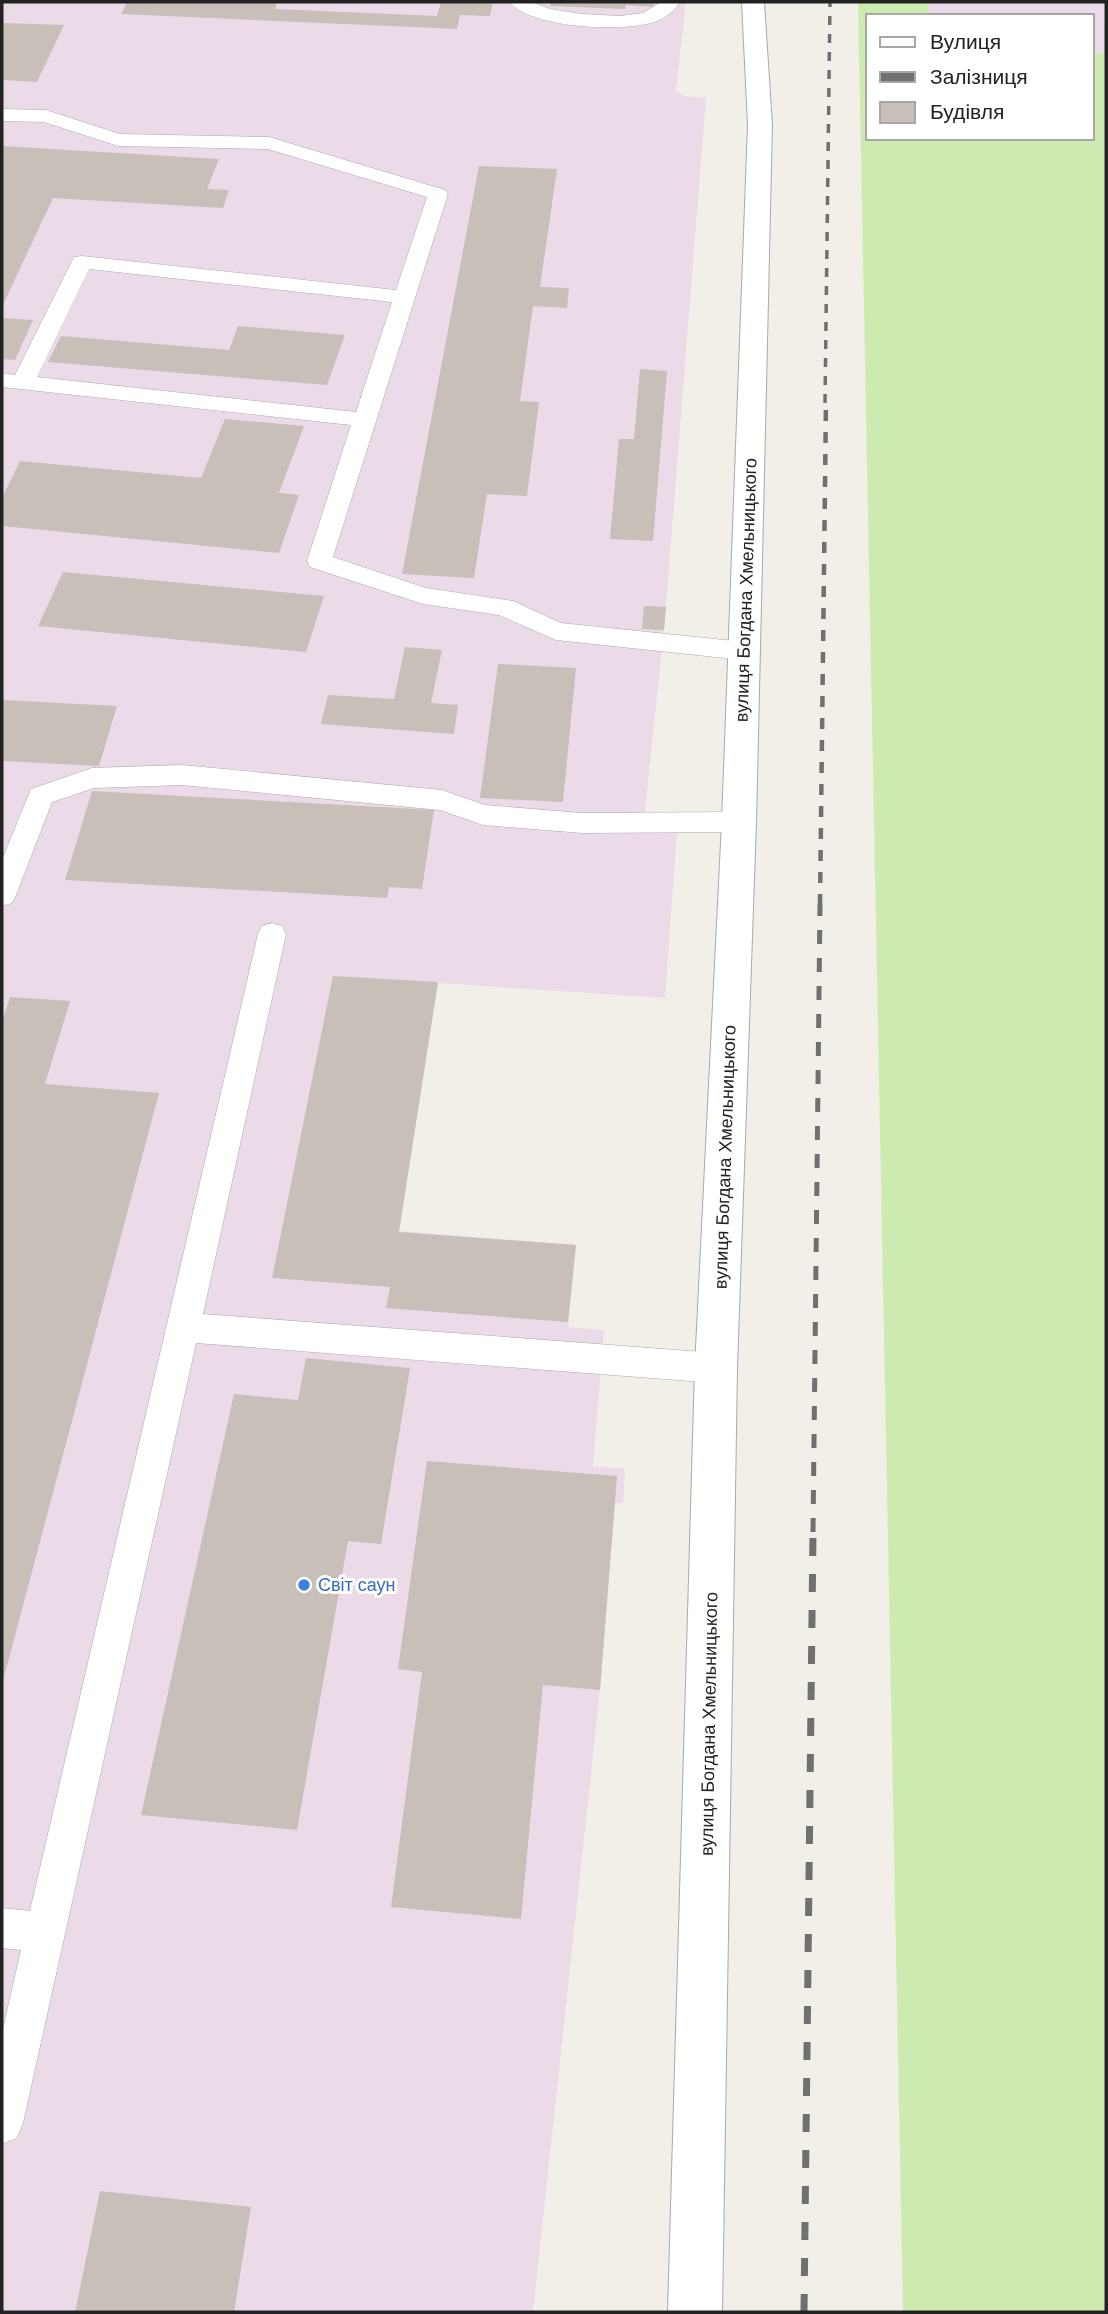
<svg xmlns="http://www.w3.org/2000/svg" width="1108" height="2314" font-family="Arial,sans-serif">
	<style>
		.industrial { fill: #ebdbe8 }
		.grass { fill: #cdebb0 }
		.building { fill: #c7bfb8 }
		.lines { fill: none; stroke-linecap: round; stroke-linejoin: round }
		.service-casing { stroke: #a9a9a9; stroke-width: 1 }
		.minor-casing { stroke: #a9a9a9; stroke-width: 2 }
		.service { fill: #fff; fill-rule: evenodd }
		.minor { fill: #fff; fill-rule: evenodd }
		.rail-far3 { stroke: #707070; stroke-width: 3.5; stroke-dasharray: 9 9; stroke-linecap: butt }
		.rail-far2 { stroke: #707070; stroke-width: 4.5; stroke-dasharray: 11 11; stroke-linecap: butt }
		.rail-far1 { stroke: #707070; stroke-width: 5; stroke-dasharray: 14 14; stroke-linecap: butt }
		.rail { stroke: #707070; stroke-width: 7; stroke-dasharray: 18 18; stroke-linecap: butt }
		.shop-dot { fill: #3f7fe0; stroke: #fff; stroke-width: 2.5 }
		.labels { text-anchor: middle; stroke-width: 6; stroke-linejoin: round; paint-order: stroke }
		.street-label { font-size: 18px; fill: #222; stroke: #fff }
		.shop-label { font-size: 18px; fill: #366cbe; stroke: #fff; text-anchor: start }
	</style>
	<rect width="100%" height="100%" fill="#f2efe9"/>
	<path class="industrial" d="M2 2H686L676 91 684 96 706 98 664 630 643 829 677 832 665 998 438 983 399 1231 576 1245 568 1327 604 1330 593 1466 625 1469 623 1503H615L600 1690 533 2312H2Z
		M928 2H1104L1106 53H1092V16H929Z"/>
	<path class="grass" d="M858 2H928L929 16H868V138H1092V53H1106V2312H903Z"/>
	<path class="building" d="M127 2H277L275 9 437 16 441 2H493L490 16 460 15 457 29 121 14Z
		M551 2H654L653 7 626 5 625 9 550 6Z
		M2 23 64 25 37 82 2 80Z
		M2 146 219 159 207 189 229 190 223 208 53 198 2 307Z
		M479 166 557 169 540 287 569 288 567 308 533 306 520 401 539 402 527 496 487 494 474 578 402 574Z
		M2 318 33 320 15 360 2 359Z
		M238 326 345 335 327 385 48 362 61 336 229 350Z
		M640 369 667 371 653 541 610 539 619 439H634Z
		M225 419 304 426 279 493 299 495 279 553 2 526V498L20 461 201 478Z
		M63 572 324 596 306 652 38 626Z
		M644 606 666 607 664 630 642 629Z
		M405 647 442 650 431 703 458 705 454 734 321 724 328 695 394 699Z
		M498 664 576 668 563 802 480 798Z
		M2 700 117 706 99 766 2 761Z
		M92 791 434 810 422 889 389 887 387 898 65 880Z
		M333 976 438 982 399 1232 576 1245 568 1322 386 1308 390 1287 272 1278Z
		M10 997 70 1001 45 1084 159 1093 3 1681 2 1022Z
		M306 1358 410 1368 381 1544 348 1541 297 1830 141 1815 234 1394 298 1400Z
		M427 1461 617 1476 600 1690 543 1685 521 1919 391 1907 422 1672 398 1669Z
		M100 2191 251 2207 234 2312H75Z"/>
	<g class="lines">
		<g class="service-casing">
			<path id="service" d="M510 2H532L550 9 582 14 620 16 643 13 661 2H680C674 11 665 19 654 22 624 32 531 29 510 2Z
				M2 109 46 110 120 134 269 137 445 190 448 194 333 557 426 588 513 601 561 623 744 642 753 645 757 651 753 657 744 660 556 640 499 615 423 604 310 567 307 561 351 425 2 387V373L15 375 74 257 82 256 396 290 427 197 268 149 118 146 44 122 2 121ZM89 269 392 302 356 412 37 377Z
				M182 765 442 790 485 805 582 813 739 812 749 815 753 822 749 829 739 832 582 833 483 825 440 810 182 785 94 788 52 802 16 895 12 903 2 906V860L31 789 92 768Z
				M272 923 282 926 286 934 203 1314 716 1353 728 1357 733 1368 728 1379 716 1383 196 1343 23 2123 17 2138 2 2144V2033L21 1950 2 1948V1908L30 1911 258 934 262 926Z"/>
		</g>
		<g class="minor-casing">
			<path id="minor" d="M742 2H764L772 125 756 822 737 1368 722 2312H668L695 1368 722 822 748 125Z"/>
		</g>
		<use href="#service" class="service"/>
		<use href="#minor" class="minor"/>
		<path class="rail-far3" d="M825 403 830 2"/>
		<path class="rail-far2" d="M820 905 826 401"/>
		<path class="rail-far1" d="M813 1532 820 904"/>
		<path class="rail" d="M804 2312 813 1531"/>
	</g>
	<circle class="shop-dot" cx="304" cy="1585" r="7"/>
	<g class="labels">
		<g class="street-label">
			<text transform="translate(746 590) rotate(-88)" y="6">вулиця Богдана Хмельницького</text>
			<text transform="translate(725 1157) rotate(-88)" y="6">вулиця Богдана Хмельницького</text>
			<text transform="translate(709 1724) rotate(-89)" y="6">вулиця Богдана Хмельницького</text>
		</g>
		<g class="shop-label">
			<text x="318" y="1591">Світ саун</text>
		</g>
	</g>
	<rect width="1108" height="2314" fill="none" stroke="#222222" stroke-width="7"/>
	<rect x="866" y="14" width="228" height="126" fill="#ffffff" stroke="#a7a7a7" stroke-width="2"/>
	<rect x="880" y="37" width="35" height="10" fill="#ffffff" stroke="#a7a7a7" stroke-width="2"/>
	<text x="930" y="49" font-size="21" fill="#222222">Вулиця</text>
	<rect x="880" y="72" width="35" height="10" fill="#707070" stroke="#a7a7a7" stroke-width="2"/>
	<text x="930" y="84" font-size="21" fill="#222222">Залізниця</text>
	<rect x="880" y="102" width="35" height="21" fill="#c7bfb8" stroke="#a7a7a7" stroke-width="2"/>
	<text x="930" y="119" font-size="21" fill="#222222">Будівля</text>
</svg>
